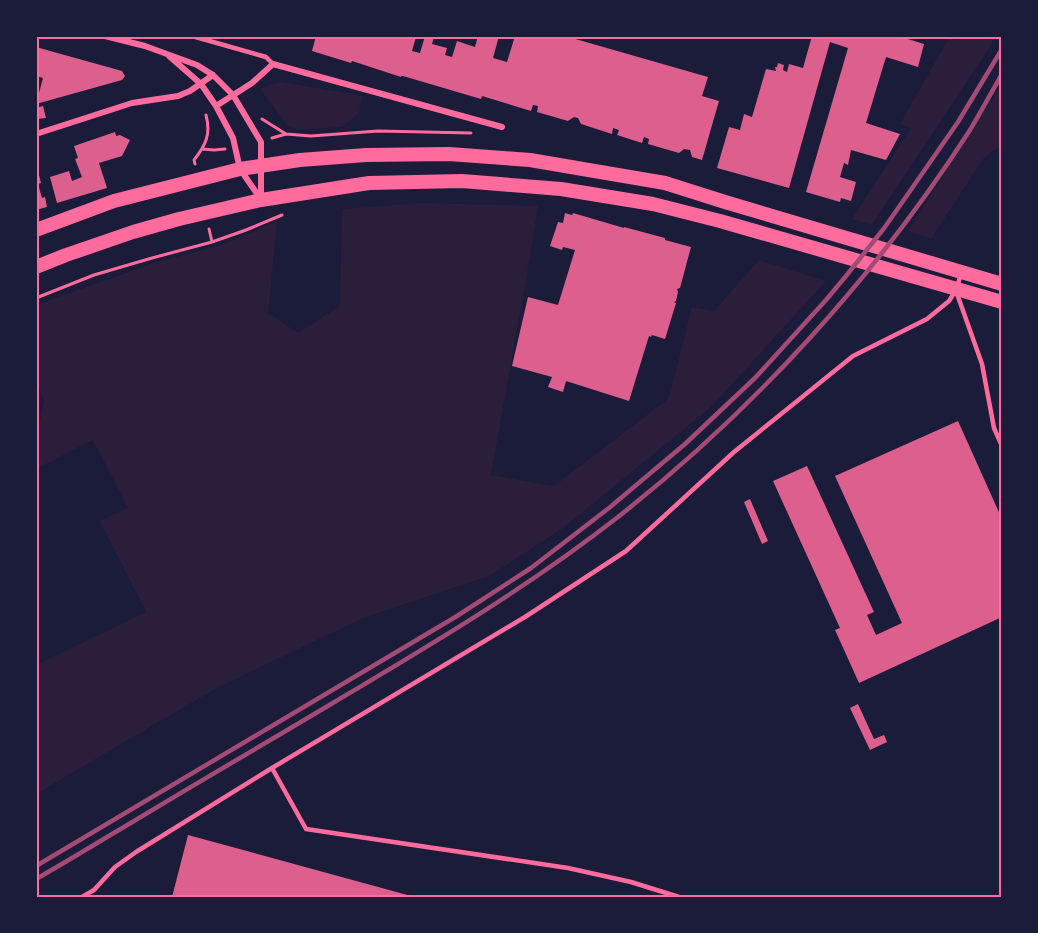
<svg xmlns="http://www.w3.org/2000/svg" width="1038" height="933" font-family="Commissioner,sans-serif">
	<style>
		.green { fill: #2a1e3b }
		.building { fill: #dd5f8e }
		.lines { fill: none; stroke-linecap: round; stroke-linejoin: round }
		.path { stroke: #ff6b9d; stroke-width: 3 }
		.service { stroke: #ff6b9d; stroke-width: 4.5 }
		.minor { stroke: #ff6b9d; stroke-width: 6 }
		.primary { stroke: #ff6b9d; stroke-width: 14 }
		.rail { stroke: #a44b75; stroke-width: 4.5 }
		.neatline { fill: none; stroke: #ff6b9d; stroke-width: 2 }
	</style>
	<rect width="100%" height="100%" fill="#1b1b3a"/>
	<path class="green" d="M950 36H995L991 45 872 225 852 219 911 128 900 124Z
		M282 82 363 96 359 113 342 127 298 130 288 126 260 89 271 84Z
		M1002 83V148L993 150 983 159 931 239 908 231Z
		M421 203 538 206 530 257 491 475 554 486 669 398 692 307 714 311 759 260 826 281 711 407 563 528 489 576 363 618 215 689 36 794V665L146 612 100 521 128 508 93 440 36 469V442L44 400 36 383V305L157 262 222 245 277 221 268 314 276 318 298 333 340 306 342 209Z"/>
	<path class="building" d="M316 36H413L416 37 412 51 420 53 425 36H432L434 37 432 44 447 48 445 55 452 57 457 41 475 47 478 36H499L493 58 507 62 515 36H565L708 77 702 96 719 101 702 160 692 157 690 150 684 149 679 153 648 144 649 139 644 137 642 143 617 135 619 130 613 128 612 134 581 124 578 118 574 117 568 121 537 112 538 106 533 105 531 111 482 96 481 99 403 76H401V77L352 61 351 63 312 51Z
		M812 36H898L924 44 918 67 886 57 866 123 900 134 886 160 851 150 848 165 844 163 840 177 856 182 851 201 841 198 840 202 806 192 848 48 830 42 789 188 717 168 729 127 740 130 744 114 752 117 766 69 776 71 775 67H777L778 63 784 65 783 70 787 72 789 64 803 68Z
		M36 47 122 71 125 76 122 80 36 104 43 78 36 76Z
		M43 106 46 118 37 119 36 108Z
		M115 132 116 136 120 135 130 140 122 156 99 163 107 188 57 203 50 177 69 171 72 181 82 177 75 159 78 158 74 146Z
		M38 171 41 183 38 184 42 198 45 197 47 207 36 210V172Z
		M565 213 572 215 573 213 624 228V227L665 238V240L691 247 680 288 677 289 678 292 676 301 674 302 676 303 665 339 652 335 651 337 649 336 629 401 566 381 563 392 548 387 552 377 512 366 528 297 558 305 575 250 563 247 562 250 550 246 558 222 563 223Z
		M958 421 1002 519V617L859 683 835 630 840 628 773 481 807 466 874 612 867 615 876 635 902 623 835 476Z
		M750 499 768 541 762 544 744 502Z
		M858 704 874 739 884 735 887 742 870 750 850 708Z
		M188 835 411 896V897H172Z"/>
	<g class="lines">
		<path class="path" d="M262 119 286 134
			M272 138 286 134 311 136 378 131 471 133
			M202 149 214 150 225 149
			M195 164 194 160C206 145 211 134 206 115
			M209 229 212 242
			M36 298 94 275 152 258 212 242 246 230 282 215"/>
		<path class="service" d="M192 36 266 57 273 64
			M956 291 982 364 994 428 1002 446
			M272 768 306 829 568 868 631 882 679 897
			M82 897 94 890 115 867 136 852 272 768 525 617 626 551 734 452 853 356 927 319 949 301 956 290 961 274"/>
		<path class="minor" d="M105 36 145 46 197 65 213 75 233 95 261 142V200
			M169 56 201 84 216 106 233 138 240 169 260 198
			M216 106 252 83 273 64 502 127
			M36 134 132 103 178 96 190 91 213 75"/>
		<path class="primary" d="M36 230 114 201 240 169 300 160 366 155 449 154 530 160 665 183 725 202 1002 284
			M36 267 66 255 133 232 179 219 261 200 369 183 462 181 561 189 653 204 720 221 1002 302"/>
		<path class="rail" d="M36 866 457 616 531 568 609 508 685 444 755 378 826 300 846 276 885 227 958 122 1002 49
			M36 879C66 862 95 844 124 827 177 795 231 763 284 732 398 664 513 599 618 517 754 410 876 276 970 130 981 112 991 93 1002 74"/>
	</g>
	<rect width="1038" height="933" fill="none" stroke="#1b1b3a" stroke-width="75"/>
	<rect x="38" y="38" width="962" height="858" class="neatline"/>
</svg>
